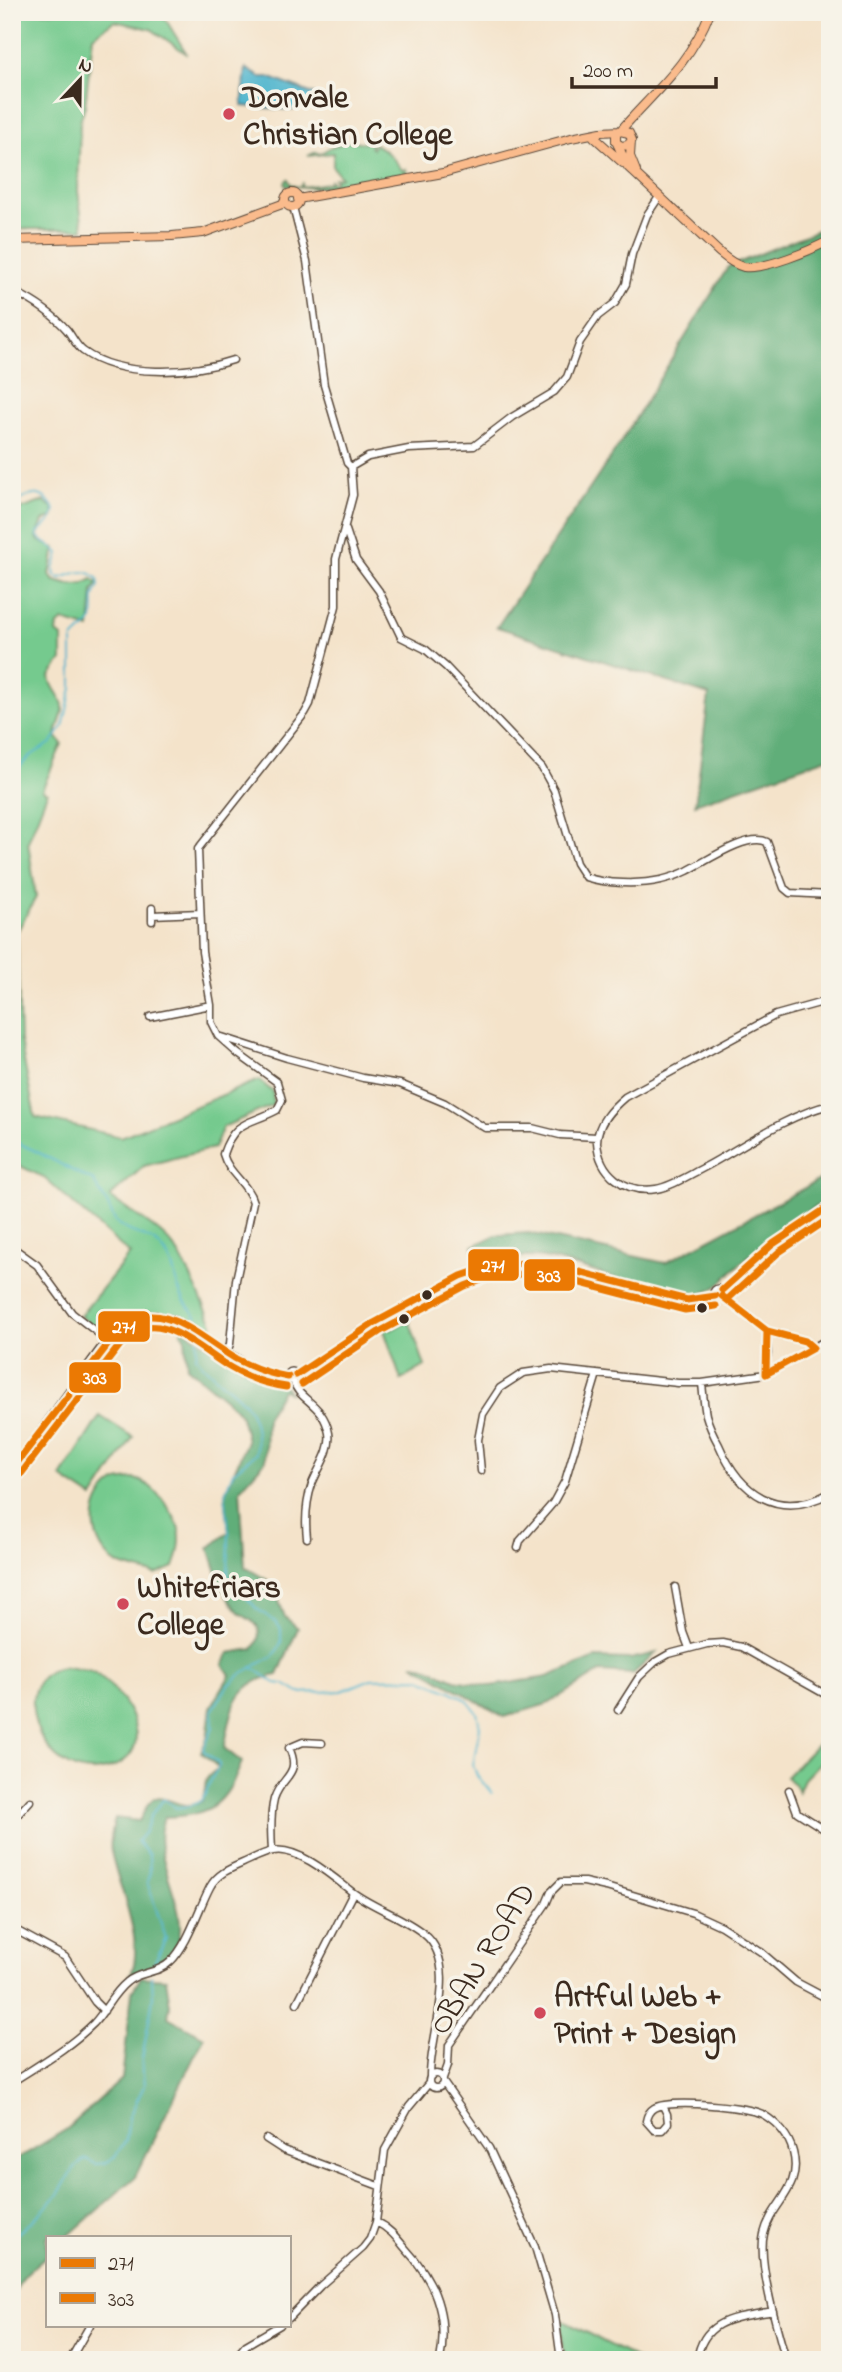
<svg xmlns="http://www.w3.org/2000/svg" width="842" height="2372" font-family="'Indie Flower',sans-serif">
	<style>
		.green { fill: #75ca8e; stroke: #587a56; stroke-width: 2 }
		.forest { fill: #60ae79; stroke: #4e6c4c; stroke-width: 2 }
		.water { fill: #4fb5ce; stroke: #457076; stroke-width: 2 }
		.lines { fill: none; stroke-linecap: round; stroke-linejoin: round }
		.stream { stroke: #4fb5ce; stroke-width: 2 }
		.minor-casing { stroke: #574638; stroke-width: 9 }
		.major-casing { stroke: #574638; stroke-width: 10 }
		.minor { stroke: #fff; stroke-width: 6 }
		.major { stroke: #fabb8c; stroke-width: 8 }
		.bus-1-casing { stroke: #f7f3e8; stroke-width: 12 }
		.bus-2-casing { stroke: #f7f3e8; stroke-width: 12 }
		.bus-1 { stroke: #eb7903; stroke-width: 7 }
		.bus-2 { stroke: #eb7903; stroke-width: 7 }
		.poi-dot { fill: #d1495b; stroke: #f7f3e8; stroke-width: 2.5 }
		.bus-dot { fill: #3b2a1e; stroke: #f7f3e8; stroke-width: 2.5 }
		.labels { text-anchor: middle; stroke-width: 7; stroke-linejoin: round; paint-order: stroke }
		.poi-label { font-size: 32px; font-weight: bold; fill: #3b2a1e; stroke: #f7f3e8; text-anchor: start }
		.street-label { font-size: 32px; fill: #3b2a1e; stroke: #f7f3e8 }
		.line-badge { stroke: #f7f3e8; stroke-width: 2.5 }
		.badge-label { font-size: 19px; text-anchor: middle; font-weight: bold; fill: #fff }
	</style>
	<rect width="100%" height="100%" fill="#f7f3e8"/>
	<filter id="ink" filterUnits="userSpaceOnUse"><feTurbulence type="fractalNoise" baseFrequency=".0143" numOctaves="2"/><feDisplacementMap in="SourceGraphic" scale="14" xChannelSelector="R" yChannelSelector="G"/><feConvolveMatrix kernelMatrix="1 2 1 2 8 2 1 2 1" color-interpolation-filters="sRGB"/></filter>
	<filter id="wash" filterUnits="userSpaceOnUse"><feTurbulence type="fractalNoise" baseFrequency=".00686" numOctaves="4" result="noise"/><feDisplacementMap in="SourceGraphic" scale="28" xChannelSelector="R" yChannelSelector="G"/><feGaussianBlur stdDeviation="1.57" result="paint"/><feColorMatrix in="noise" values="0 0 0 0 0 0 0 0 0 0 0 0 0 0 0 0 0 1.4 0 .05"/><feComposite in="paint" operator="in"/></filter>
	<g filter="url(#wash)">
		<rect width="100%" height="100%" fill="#f4e3ca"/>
		<path class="green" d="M12 12H161L187 54 151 29 114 21 93 36 85 106 80 122 78 191 83 229H12Z
			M350 141 370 143 372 144 370 147 372 149 375 144C388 151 394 159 403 171L406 169 408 174C371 185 325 190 286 186L285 182 288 179 291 185 299 187 302 184V187L329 183 330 180 333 183 336 181 334 178 341 177 333 167V153L308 156 316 152 319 154 331 147Z
			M44 501 53 508 54 516 43 521 37 537 39 541 55 548 50 575 53 580C65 585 82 588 92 579L98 583 93 591 90 629 63 621 58 625 57 633 62 637V660L50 676C51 688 58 692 62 702 66 712 57 725 56 736L62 744 42 790 47 793 28 842 36 897 17 932 20 1041 35 1117 121 1137 259 1080 273 1092V1105L223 1127 214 1148 144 1166 110 1197C127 1210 160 1229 172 1245 189 1266 199 1298 213 1323L209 1337C170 1312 146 1298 109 1335H105L80 1316 130 1254 43 1177 12 1162V509L19 510Z
			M409 1320 425 1366 401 1380 383 1327 386 1325 391 1330Z
			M100 1416 133 1437 93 1498 61 1477Z
			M135 1479C148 1483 154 1489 162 1499 181 1522 185 1538 174 1567L156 1575C144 1571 129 1569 118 1564 89 1548 86 1502 114 1483 119 1479 129 1480 135 1479Z
			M64 1667C73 1668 83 1668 91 1671 120 1685 160 1745 117 1765 43 1799 0 1675 64 1667Z
			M830 1731V1752L804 1779 798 1792 795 1784 786 1777Z
			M560 2319 639 2360H565Z"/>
		<path class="forest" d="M830 225V757L695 804 709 695 497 627 621 442 728 267Z
			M830 1177V1199C797 1216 766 1240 739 1265 727 1275 717 1291 701 1294 673 1301 584 1266 550 1259 525 1254 501 1259 476 1263L473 1246 496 1235 529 1233 665 1263 823 1178Z
			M181 1328 254 1374 285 1386 289 1392 282 1390 266 1418 265 1461 240 1489 245 1567 272 1583 285 1617 298 1628 278 1675C232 1682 233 1710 224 1748L242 1762C225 1805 212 1815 165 1817 142 1859 213 1932 160 1963 151 1968 140 1971 130 1975 147 1945 117 1884 111 1851 109 1841 113 1828 115 1818L139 1821 148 1804 154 1798C175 1797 180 1812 202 1801 209 1783 199 1781 219 1768L201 1752 207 1739 211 1707 230 1675 223 1664 229 1653 253 1649C258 1644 260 1634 258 1628 256 1621 246 1618 241 1614 222 1597 217 1571 209 1548L229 1532 225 1493 247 1441 241 1416 230 1403 187 1367 185 1336 181 1333Z
			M656 1653 633 1674 600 1672 547 1704 504 1717 413 1664 421 1665 455 1680 490 1686 547 1677 596 1658 630 1659Z
			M141 1977 166 1979 170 2005 168 2017 204 2037 135 2177 67 2237H47V2255L22 2277 12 2298V2162L67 2129 122 2079 132 1992Z"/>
		<path class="water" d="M246 68 260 77H268L318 96 293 110 242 106Z"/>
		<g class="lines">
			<path class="stream" d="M12 503C30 497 40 485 55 510L52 519 37 534C40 543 52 545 59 553L54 569 55 576 60 578C75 574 85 566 98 579L99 586C89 600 97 608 92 620 88 629 77 632 72 641V688L63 727 51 743 30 756 12 775
				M12 1141C41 1151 66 1169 94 1181 97 1189 101 1193 105 1200 112 1210 111 1220 122 1227 133 1234 150 1236 160 1246 178 1265 172 1282 184 1300 190 1311 204 1320 200 1333
				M252 1667 275 1683 284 1684 299 1693 342 1691 371 1679 419 1678 450 1691 467 1700 477 1713 480 1727 473 1765 477 1776 492 1793
				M151 1970 166 1938 147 1882 150 1872 149 1855 137 1841 145 1832 151 1815 164 1799 176 1808C215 1803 199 1793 219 1767V1764L203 1750 213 1728 212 1711 227 1687 241 1674 273 1656 281 1644V1629L276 1622 257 1609 228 1577 229 1532 225 1493 233 1472 256 1453C261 1395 227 1396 196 1357L198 1338
				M12 2237C24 2229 49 2206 58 2194 68 2181 70 2167 86 2159L96 2164 107 2163 115 2157 126 2140 129 2117 144 2086 142 2059 153 1998 152 1976"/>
		</g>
	</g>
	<g filter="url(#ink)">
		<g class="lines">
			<g class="minor-casing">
				<path id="minor" d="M12 288 15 292C35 302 52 313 67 330 72 336 76 346 83 351 119 378 192 374 233 360
					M351 467 368 457 409 449 474 446 512 417 554 392 567 377 580 342 598 316 615 303 626 284 632 254 647 215 659 197
					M346 530 356 560 379 591 401 637 425 649 446 667 542 768 554 790 576 863 585 877C607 884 638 885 661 880 669 878 679 875 687 871 705 862 748 832 767 842L784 888 790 893 830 895
					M152 908V921
					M152 915 200 913
					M830 1000 776 1015 625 1097C612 1108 597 1123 597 1142 599 1173 625 1194 656 1189 673 1186 689 1175 705 1167 742 1147 789 1114 830 1105
					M150 1017 211 1005
					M222 1037 287 1058 363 1078 400 1084 445 1103 485 1128H532L560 1135 597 1137
					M12 1247 37 1265 72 1313 108 1341
					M713.5 1293a4.5 4.5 0 1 1 9 0a4.5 4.5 0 1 1-9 0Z
					M722 1290C754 1258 789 1228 830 1206
					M722 1296 767 1331 805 1341 813 1348
					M227 1352 230 1344 236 1280 253 1202C247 1182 229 1175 223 1154 235 1119 249 1125 277 1110L282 1100 277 1082 237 1053 218 1036 211 1022V1005L202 952 198 849 305 713 310 704 336 606V559L353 495 351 467 347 463 324 385 307 261 293 207
					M287.5 1376a4.5 4.5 0 1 1 9 0a4.5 4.5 0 1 1-9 0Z
					M766 1374 768 1353 767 1331
					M296 1375 374 1323 461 1276 493 1265 528 1263 552 1265 687 1300 715 1296
					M293 1380C298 1401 323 1402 329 1433 332 1451 318 1468 312 1484 306 1502 305 1520 307 1538
					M702 1383C703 1394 704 1405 706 1415 709 1426 714 1436 719 1445 740 1494 778 1521 830 1493
					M12 1469 100 1349 125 1324 139 1317 156 1315 173 1319 259 1371 288 1377
					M481 1471 478 1440 483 1414 500 1388 523 1373 551 1369 678 1383H702L766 1374 830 1338
					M518 1548 520 1541 553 1503 565 1481 597 1374
					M675 1587 683 1632 689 1648
					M618 1710 639 1677 655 1662 669 1654 707 1644 723 1643 741 1647 830 1697
					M789 1790 797 1812 830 1833
					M12 1821 30 1801
					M272 1851C271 1834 270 1815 274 1799 281 1776 302 1775 289 1748L303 1742 322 1743
					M12 1928 65 1957 95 2002 104 2011
					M297 2003 353 1893
					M429 2081a7 7 0 1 1 14 0a7 7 0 1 1-14 0Z
					M443 2079 448 2065 449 2045 546 1904 551 1892 561 1882H584L606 1887 693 1913 721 1926 761 1952 796 1982 830 2000
					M12 2082C40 2064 70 2047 94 2023 106 2010 113 1993 127 1982 139 1971 158 1974 170 1962 188 1945 198 1910 210 1887 217 1874 229 1869 243 1863 252 1859 263 1853 273 1851 297 1846 332 1876 351 1891 373 1908 402 1916 424 1934 461 1963 429 2037 430 2077
					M443 2082 489 2148 535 2247 555 2315 561 2360
					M663 2106 667 2114 668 2123 662 2130H654L646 2121C647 2115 649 2111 654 2108 669 2099 748 2106 764 2115 777 2123 789 2136 793 2152 803 2189 771 2203 764 2234 757 2261 778 2332 786 2360
					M266 2139 283 2150 379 2186
					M376 2222C389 2228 396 2237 405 2248 435 2280 449 2316 440 2360
					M289 2318 320 2286 363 2248 370 2239 376 2222 385 2150 409 2107 429 2083
					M70 2360 90 2325
					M233 2360 246 2345 280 2325
					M697 2360C703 2317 738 2318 773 2311"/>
			</g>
			<g class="major-casing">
				<path id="major" d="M620 131C655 91 690 64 710 12
					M594 137 623 163
					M631 141 630 156 636 171
					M616 142 621 146 628 145 632 140 629 133 620 131 616 134V141L628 167 720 253C727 259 735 265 744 267 764 270 812 250 830 240
					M285 200a7 7 0 1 1 14 0a7 7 0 1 1-14 0Z
					M298 199 443 173 571 138 601 132 620 131
					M12 240 172 236 203 233 285 203"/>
			</g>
			<use href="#minor" class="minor"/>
			<use href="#major" class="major"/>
			<g class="bus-1-casing">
				<path id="bus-1" d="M722 1290 773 1244 830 1206
					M722 1296 767 1331
					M767 1331 805 1341 813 1348 766 1374Z
					M296 1375 374 1323 461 1276 493 1265 528 1263 552 1265 687 1300 715 1296
					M12 1469 119 1330C158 1293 201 1339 236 1359 253 1368 269 1374 288 1377"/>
			</g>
			<g class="bus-2-casing">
				<path id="bus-2" d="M729 1298 779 1252 830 1218
					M302 1384 379 1332 465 1286 495 1275 528 1274 550 1275 685 1310 716 1306
					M20 1475 123 1341C155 1303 200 1350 231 1368 248 1378 266 1384 286 1387"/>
			</g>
			<use href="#bus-1" class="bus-1"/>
			<use href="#bus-2" class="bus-2"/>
		</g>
	</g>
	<g class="poi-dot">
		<circle cx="229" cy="114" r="7"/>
		<circle cx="123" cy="1604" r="7"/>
		<circle cx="540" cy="2013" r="7"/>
	</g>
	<g class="bus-dot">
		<circle cx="427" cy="1295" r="6"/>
		<circle cx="702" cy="1308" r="6"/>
		<circle cx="404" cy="1319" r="6"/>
	</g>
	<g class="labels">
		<g class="poi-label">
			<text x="243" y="107">Donvale<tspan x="243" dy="37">Christian College</tspan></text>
			<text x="137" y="1597">Whitefriars<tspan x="137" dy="37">College</tspan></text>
			<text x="554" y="2006">Artful Web +<tspan x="554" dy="37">Print + Design</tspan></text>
		</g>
		<g class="street-label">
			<text transform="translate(481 1958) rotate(-58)" y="11">OBAN ROAD</text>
		</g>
	</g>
	<g class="line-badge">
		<rect x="467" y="1248" width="53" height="34" rx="7" fill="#eb7903"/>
		<rect x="523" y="1258" width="53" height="34" rx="7" fill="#eb7903"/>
		<rect x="97" y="1310" width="54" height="33" rx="7" fill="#eb7903"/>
		<rect x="68" y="1361" width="54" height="33" rx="7" fill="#eb7903"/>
	</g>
	<g class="badge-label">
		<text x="493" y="1272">271</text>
		<text x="549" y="1282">303</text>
		<text x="124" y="1333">271</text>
		<text x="95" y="1384">303</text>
	</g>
	<rect width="842" height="2372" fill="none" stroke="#f7f3e8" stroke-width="42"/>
	<rect x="46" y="2236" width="245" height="91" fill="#f7f3e8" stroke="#aca397" stroke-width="2"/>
	<rect x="60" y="2258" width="35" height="10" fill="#eb7903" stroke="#aca397" stroke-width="2"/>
	<text x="108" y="2270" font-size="21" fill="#3b2a1e">271</text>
	<rect x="60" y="2293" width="35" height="10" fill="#eb7903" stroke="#aca397" stroke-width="2"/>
	<text x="108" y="2306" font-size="21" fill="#3b2a1e">303</text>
	<g transform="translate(80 80) rotate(22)" stroke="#f7f3e8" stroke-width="5" paint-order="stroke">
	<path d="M0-5L12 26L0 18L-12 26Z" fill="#3b2a1e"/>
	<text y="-10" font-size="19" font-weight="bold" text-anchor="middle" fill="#3b2a1e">N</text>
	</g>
	<path d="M572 77v10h144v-10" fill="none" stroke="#3b2a1e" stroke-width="3.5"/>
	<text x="583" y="77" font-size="21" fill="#3b2a1e" stroke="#f7f3e8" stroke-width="5" paint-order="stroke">200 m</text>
</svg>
